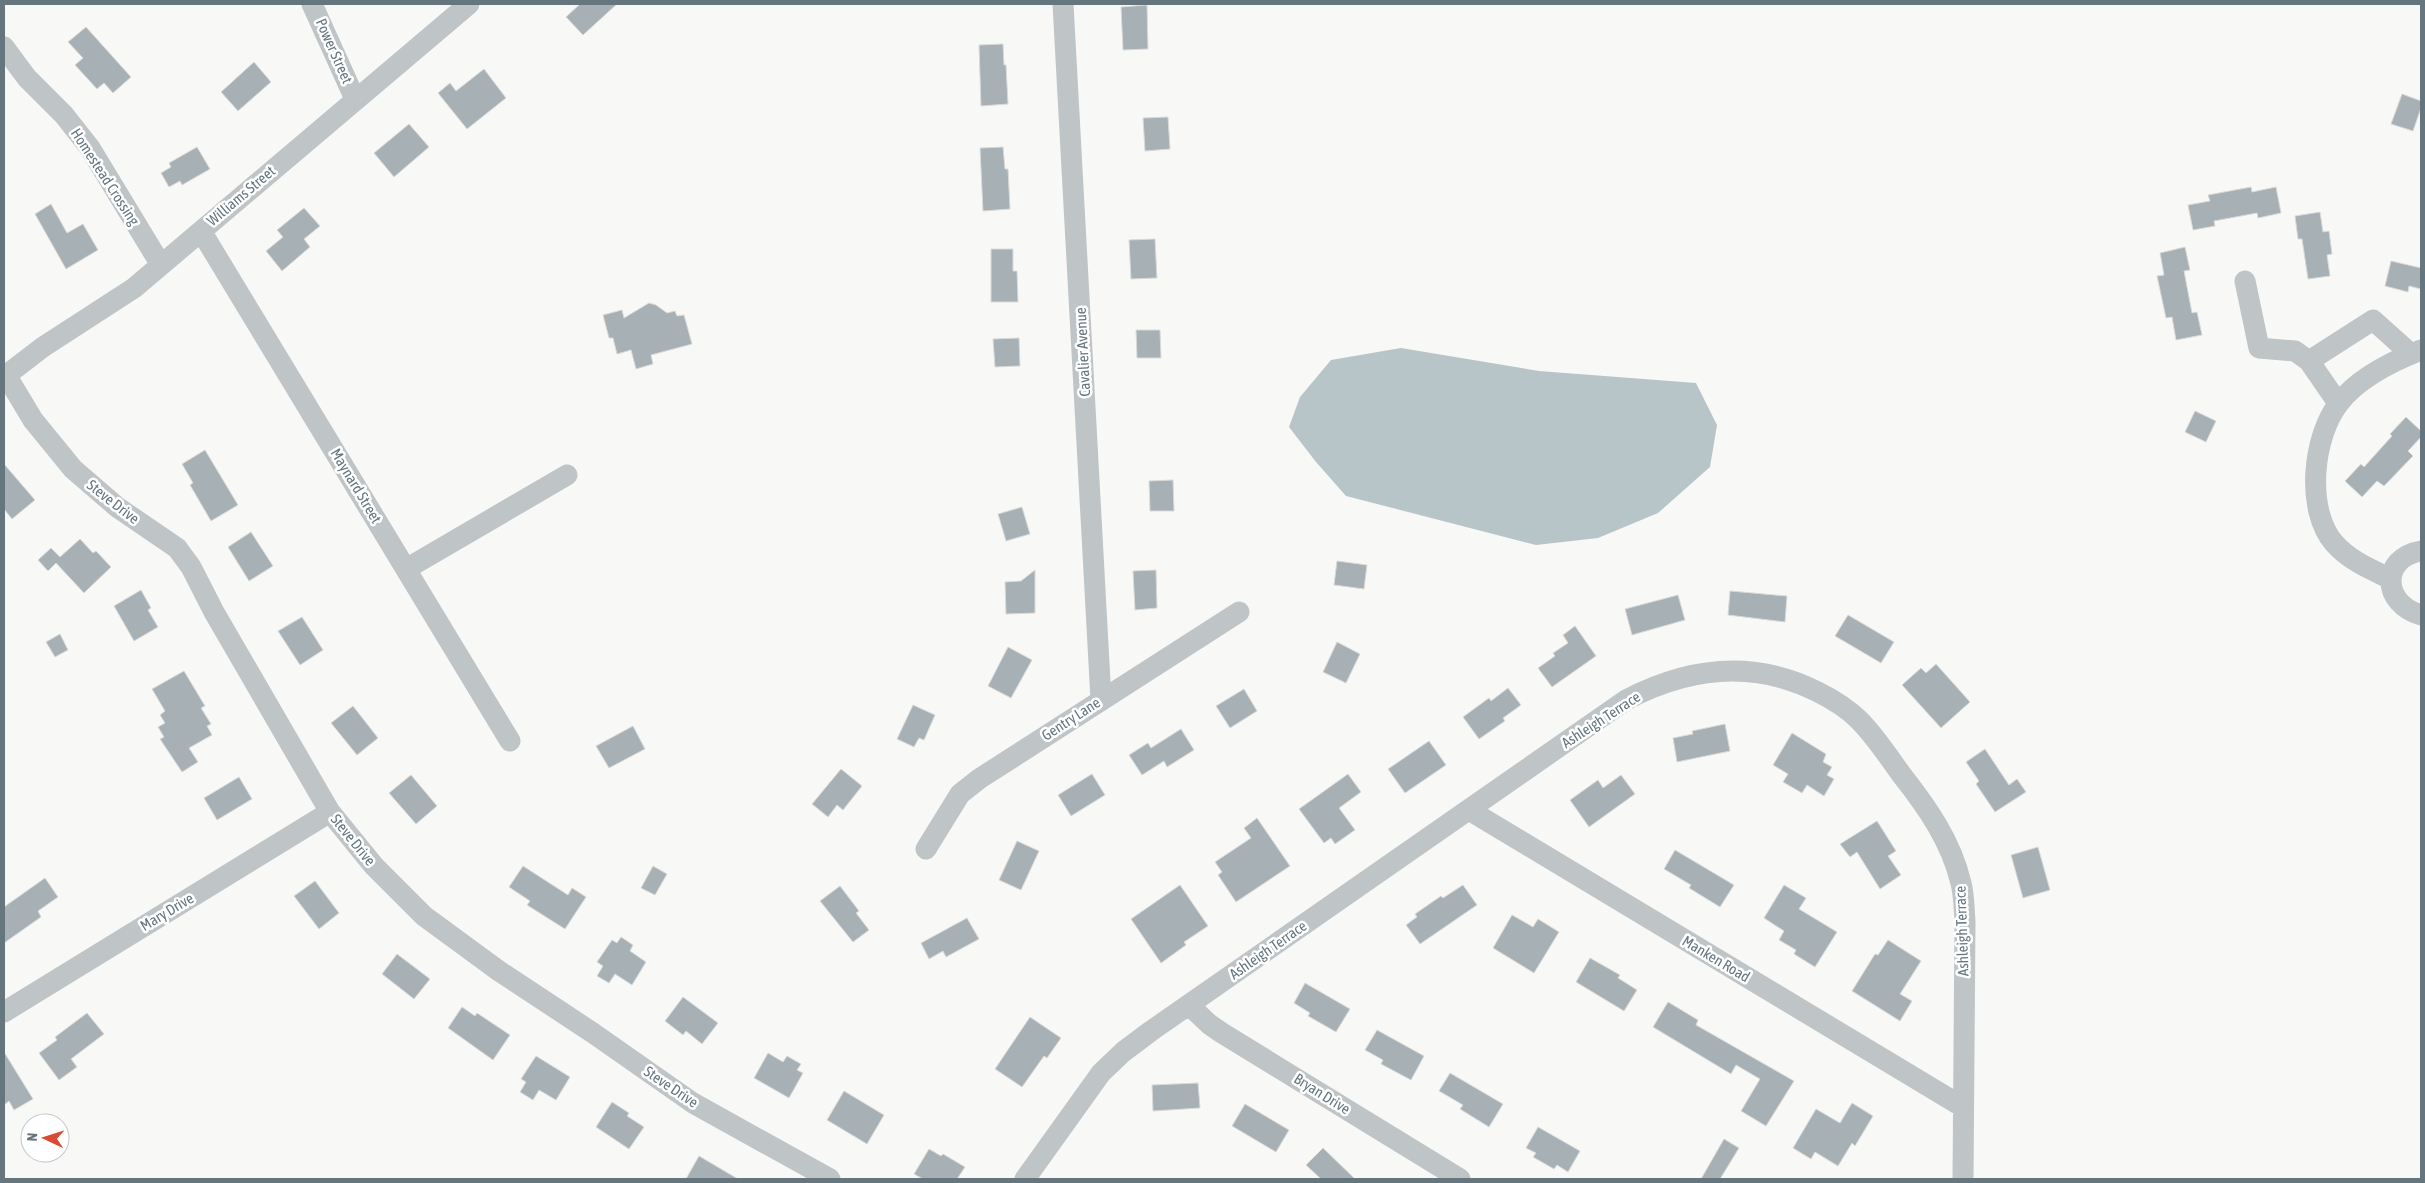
<svg xmlns="http://www.w3.org/2000/svg" width="2425" height="1183" font-family="'Asap Condensed',sans-serif">
	<style>
		.water { fill: #b8c5c8 }
		.building { fill: #a7b0b5; stroke: #dadad8 }
		.lines { fill: none; stroke-linecap: round; stroke-linejoin: round }
		.minor { stroke: #bfc4c7; stroke-width: 21 }
		.labels { text-anchor: middle; stroke-width: 5; stroke-linejoin: round; paint-order: stroke }
		.street-label { font-size: 15px; fill: #65767f; stroke: #fff }
	</style>
	<rect width="100%" height="100%" fill="#f8f8f6"/>
	<path class="water" d="M1401 348 1539 371 1696 383 1717 425 1710 467 1658 513 1598 538 1536 545 1346 496 1316 462 1289 427 1300 397 1331 360Z"/>
	<path class="building" d="M580 4H617L583 35 566 17Z
		M1147 5 1148 49 1123 50 1121 7Z
		M86 27 131 77 113 93 104 83 97 89 75 65 83 58 68 42Z
		M1003 44 1004 65H1006L1008 104 981 106 979 45Z
		M254 62 271 82 238 111 221 92Z
		M484 69 506 98 467 129 438 93 450 83 456 91Z
		M2402 94 2421 101V108L2413 131 2391 124Z
		M1168 117 1170 149 1145 151 1143 118Z
		M409 124 429 147 394 177 374 153Z
		M197 147 210 169 182 185 180 181 169 187 161 173 171 167 169 163Z
		M1003 147 1005 169H1008L1010 209 983 211 980 148Z
		M2251 187 2252 192 2276 187 2281 213 2258 218 2257 213 2214 221 2215 226 2193 230 2188 205 2210 201 2208 195Z
		M51 204 67 233 83 224 98 250 66 269 35 214Z
		M304 208 320 226 304 239 310 247 282 271 266 251 283 237 277 230Z
		M2320 212 2323 232 2329 231 2332 254 2327 255 2330 276 2308 279 2302 239H2298L2295 216Z
		M1155 239 1157 278 1131 279 1129 240Z
		M2185 247 2190 270 2184 271 2192 313 2197 312 2202 335 2176 340 2172 317 2166 318 2157 276 2164 275 2160 253Z
		M991 249H1013V271H1017L1018 302H991Z
		M2391 261 2421 268V289L2409 286 2408 292 2385 286Z
		M649 303 656 305 667 313 675 311 677 316 684 315 692 344 651 355 653 364 636 369 631 350 617 354 613 338H609L603 315 622 310 624 318Z
		M1136 330H1160L1161 358H1137Z
		M1019 338 1020 366 995 367 993 339Z
		M2195 411 2216 421 2206 442 2185 432Z
		M2406 417 2421 431V437L2408 451 2413 456 2384 486 2377 481 2362 497 2345 481 2361 464 2364 467 2392 436 2390 434Z
		M205 450 238 505 211 521 190 485 193 483 182 464Z
		M4 464 35 500 12 519 4 509Z
		M1173 480 1174 511H1150L1149 481Z
		M1022 507 1030 534 1006 541 998 514Z
		M251 532 273 566 249 581 228 547Z
		M80 539 93 553 96 551 111 567 84 593 56 563 48 571 38 560 51 548 60 557Z
		M1337 561 1367 565 1364 589 1334 585Z
		M1035 570V613L1006 614 1005 582 1021 581Z
		M1156 570 1157 608 1135 610 1133 571Z
		M141 590 151 608 148 610 158 627 134 641 114 606Z
		M1730 591 1787 596 1785 622 1728 615Z
		M1678 595 1685 620 1632 635 1625 609Z
		M1848 615 1894 642 1881 663 1835 636Z
		M302 617 323 650 300 665 278 631Z
		M1575 626 1596 656 1552 687 1538 668 1555 656 1553 653 1568 643 1563 635Z
		M60 634 68 650 55 657 46 642Z
		M1337 642 1360 654 1346 683 1323 672Z
		M1008 647 1032 660 1011 698 988 686Z
		M1936 664 1970 702 1941 728 1902 685 1921 668 1926 673Z
		M184 671 205 706 201 708 211 724 207 726 212 735 189 748 198 762 182 772 160 739 164 737 158 727 165 723 160 715 165 711 152 689Z
		M1508 688 1521 705 1503 718 1505 721 1479 739 1463 717 1489 698 1491 701Z
		M1244 689 1257 711 1230 728 1216 706Z
		M913 705 935 715 924 740 919 738 914 747 897 739Z
		M353 706 378 738 357 755 331 723Z
		M1725 724 1730 751 1677 762 1673 738 1693 734 1692 731Z
		M633 726 645 749 609 768 596 746Z
		M1181 729 1194 750 1167 767 1164 761 1142 775 1129 755 1148 743 1151 748Z
		M1792 733 1826 754 1823 762 1832 767 1827 775 1834 779 1824 796 1807 785 1802 793 1783 782 1788 774 1773 765Z
		M1429 741 1446 765 1405 793 1388 769Z
		M1985 749 2009 785 2017 779 2026 792 1995 812 1976 784 1979 781 1966 762Z
		M841 769 862 786 843 810 837 805 828 817 812 804Z
		M1092 774 1105 795 1071 816 1058 795Z
		M1348 774 1361 792 1339 808 1355 830 1335 844 1331 838 1324 843 1299 809Z
		M411 775 437 806 416 824 389 793Z
		M1621 775 1635 794 1589 827 1570 800 1598 780 1603 788Z
		M239 777 252 799 217 820 204 798Z
		M1257 818 1290 866 1236 902 1218 875 1222 872 1215 862 1251 838 1244 828Z
		M1877 821 1896 851 1888 856 1901 875 1880 889 1857 852 1850 857 1840 844Z
		M1017 841 1039 851 1021 890 999 880Z
		M2038 847 2050 890 2023 898 2011 855Z
		M1675 850 1734 885 1720 907 1689 888 1691 885 1664 869Z
		M523 866 568 895 572 888 586 897 565 929 527 905 530 901 509 887Z
		M653 866 667 874 655 895 641 888Z
		M45 878 58 897 38 911 41 917 4 943V907Z
		M315 881 339 913 319 929 294 896Z
		M1180 885 1208 926 1184 942 1186 945 1161 963 1131 919Z
		M1463 885 1477 905 1420 944 1406 925 1417 917 1415 914 1441 896 1443 898Z
		M1784 885 1806 898 1799 909 1837 932 1815 967 1794 954 1796 950 1779 940 1784 931 1764 918Z
		M840 886 859 911 856 913 869 930 853 942 820 901Z
		M1512 915 1533 927 1538 919 1559 932 1534 973 1493 948Z
		M967 918 979 939 946 957 943 951 929 959 921 943Z
		M621 937 633 945 630 951 646 962 632 985 615 974 609 983 597 976 603 966 597 962 612 940 617 943Z
		M1888 940 1921 961 1900 994 1912 1001 1900 1021 1852 991 1875 954 1878 955Z
		M397 954 430 979 414 999 382 974Z
		M1590 958 1620 975 1618 978 1637 990 1624 1011 1576 982Z
		M1305 983 1350 1009 1336 1032 1308 1016 1310 1013 1294 1003Z
		M683 997 718 1023 702 1044 686 1031 683 1035 665 1021Z
		M1668 1002 1698 1020 1696 1025 1794 1081 1766 1126 1741 1111 1760 1079 1736 1065 1731 1074 1653 1027Z
		M462 1007 475 1016 477 1013 510 1035 493 1060 448 1028Z
		M87 1013 104 1034 71 1059 77 1067 59 1080 39 1053 57 1040 55 1037Z
		M1030 1017 1061 1038 1047 1058 1044 1056 1022 1087 995 1069Z
		M1377 1030 1424 1056 1411 1080 1381 1064 1383 1060 1365 1050Z
		M4 1052 33 1099 14 1110 9 1101 4 1105Z
		M768 1053 783 1062 787 1056 801 1064 797 1070 803 1073 789 1098 754 1078Z
		M536 1056 570 1077 556 1100 539 1090 533 1100 520 1092 526 1082 521 1079Z
		M1450 1073 1503 1104 1489 1127 1460 1109 1463 1105 1439 1091Z
		M1198 1083 1200 1108 1153 1111 1152 1085Z
		M844 1091 884 1115 867 1144 827 1120Z
		M612 1102 629 1113 627 1116 644 1127 629 1149 596 1127Z
		M1852 1103 1873 1116 1855 1146 1852 1143 1838 1166 1815 1152 1811 1159 1793 1148 1816 1109 1840 1123Z
		M1245 1104 1289 1130 1276 1152 1232 1126Z
		M1538 1127 1580 1151 1568 1172 1557 1165 1554 1169 1533 1157 1536 1153 1526 1148Z
		M1724 1139 1739 1148 1720 1179H1701Z
		M1323 1148 1355 1179H1321L1306 1165Z
		M929 1149 941 1156 943 1154 965 1167 957 1179H923L914 1174Z
		M699 1156 738 1179H686Z"/>
	<g class="lines">
		<path class="minor" d="M312 4 355 99
			M1063 4 1101 700
			M4 47 27 78 64 115 90 148 161 265
			M201 231 510 741
			M2245 281 2259 348 2295 351 2309 361 2338 403
			M2309 361 2373 320 2411 354
			M6 375 33 420 73 469 117 507 177 548 191 567 214 612 330 812 374 866 424 916 499 971 593 1033 693 1103 830 1179
			M4 377 43 347 134 288 469 4
			M2421 551C2380 558 2382 604 2421 615
			M406 569 567 475
			M2391 579C2370 569 2350 561 2334 543 2305 509 2313 436 2339 403 2358 378 2393 361 2421 350
			M1469 810 1963 1107
			M926 849 960 794 979 779 1239 612
			M1189 1005 1209 1024 1222 1033 1460 1179
			M4 1012 330 812
			M1025 1179 1101 1073 1123 1052 1151 1031 1626 700C1689 667 1753 659 1818 692 1832 699 1848 709 1859 720 1875 736 1888 756 1901 774 1927 807 1951 841 1961 883 1964 895 1964 908 1965 921L1963 1179"/>
	</g>
	<g class="labels">
		<g class="street-label">
			<text transform="translate(334 51) rotate(66)" y="5">Power Street</text>
			<text transform="translate(105 177) rotate(57)" y="5">Homestead Crossing</text>
			<text transform="translate(241 196) rotate(-40)" y="5">Williams Street</text>
			<text transform="translate(1083 352) rotate(-93)" y="5">Cavalier Avenue</text>
			<text transform="translate(356 486) rotate(59)" y="5">Maynard Street</text>
			<text transform="translate(113 502) rotate(38)" y="5">Steve Drive</text>
			<text transform="translate(1071 719) rotate(-33)" y="5">Gentry Lane</text>
			<text transform="translate(1601 720) rotate(-33)" y="5">Ashleigh Terrace</text>
			<text transform="translate(353 840) rotate(51)" y="5">Steve Drive</text>
			<text transform="translate(167 912) rotate(-31)" y="5">Mary Drive</text>
			<text transform="translate(1962 931) rotate(-92)" y="5">Ashleigh Terrace</text>
			<text transform="translate(1268 950) rotate(-35)" y="5">Ashleigh Terrace</text>
			<text transform="translate(1716 959) rotate(31)" y="5">Manken Road</text>
			<text transform="translate(671 1087) rotate(34)" y="5">Steve Drive</text>
			<text transform="translate(1322 1094) rotate(32)" y="5">Bryan Drive</text>
		</g>
	</g>
	<rect width="2425" height="1183" fill="none" stroke="#65767f" stroke-width="10"/>
	<g transform="translate(45 1138) rotate(274)"><circle r="24" fill="#ffffff" stroke="#c1c8cc"/>
	<path d="M0-4L9 19L0 12L-9 19Z" fill="#da4a34"/>
	<text y="-8" font-size="14" font-weight="bold" text-anchor="middle" fill="#65767f">N</text>
	</g>
</svg>
